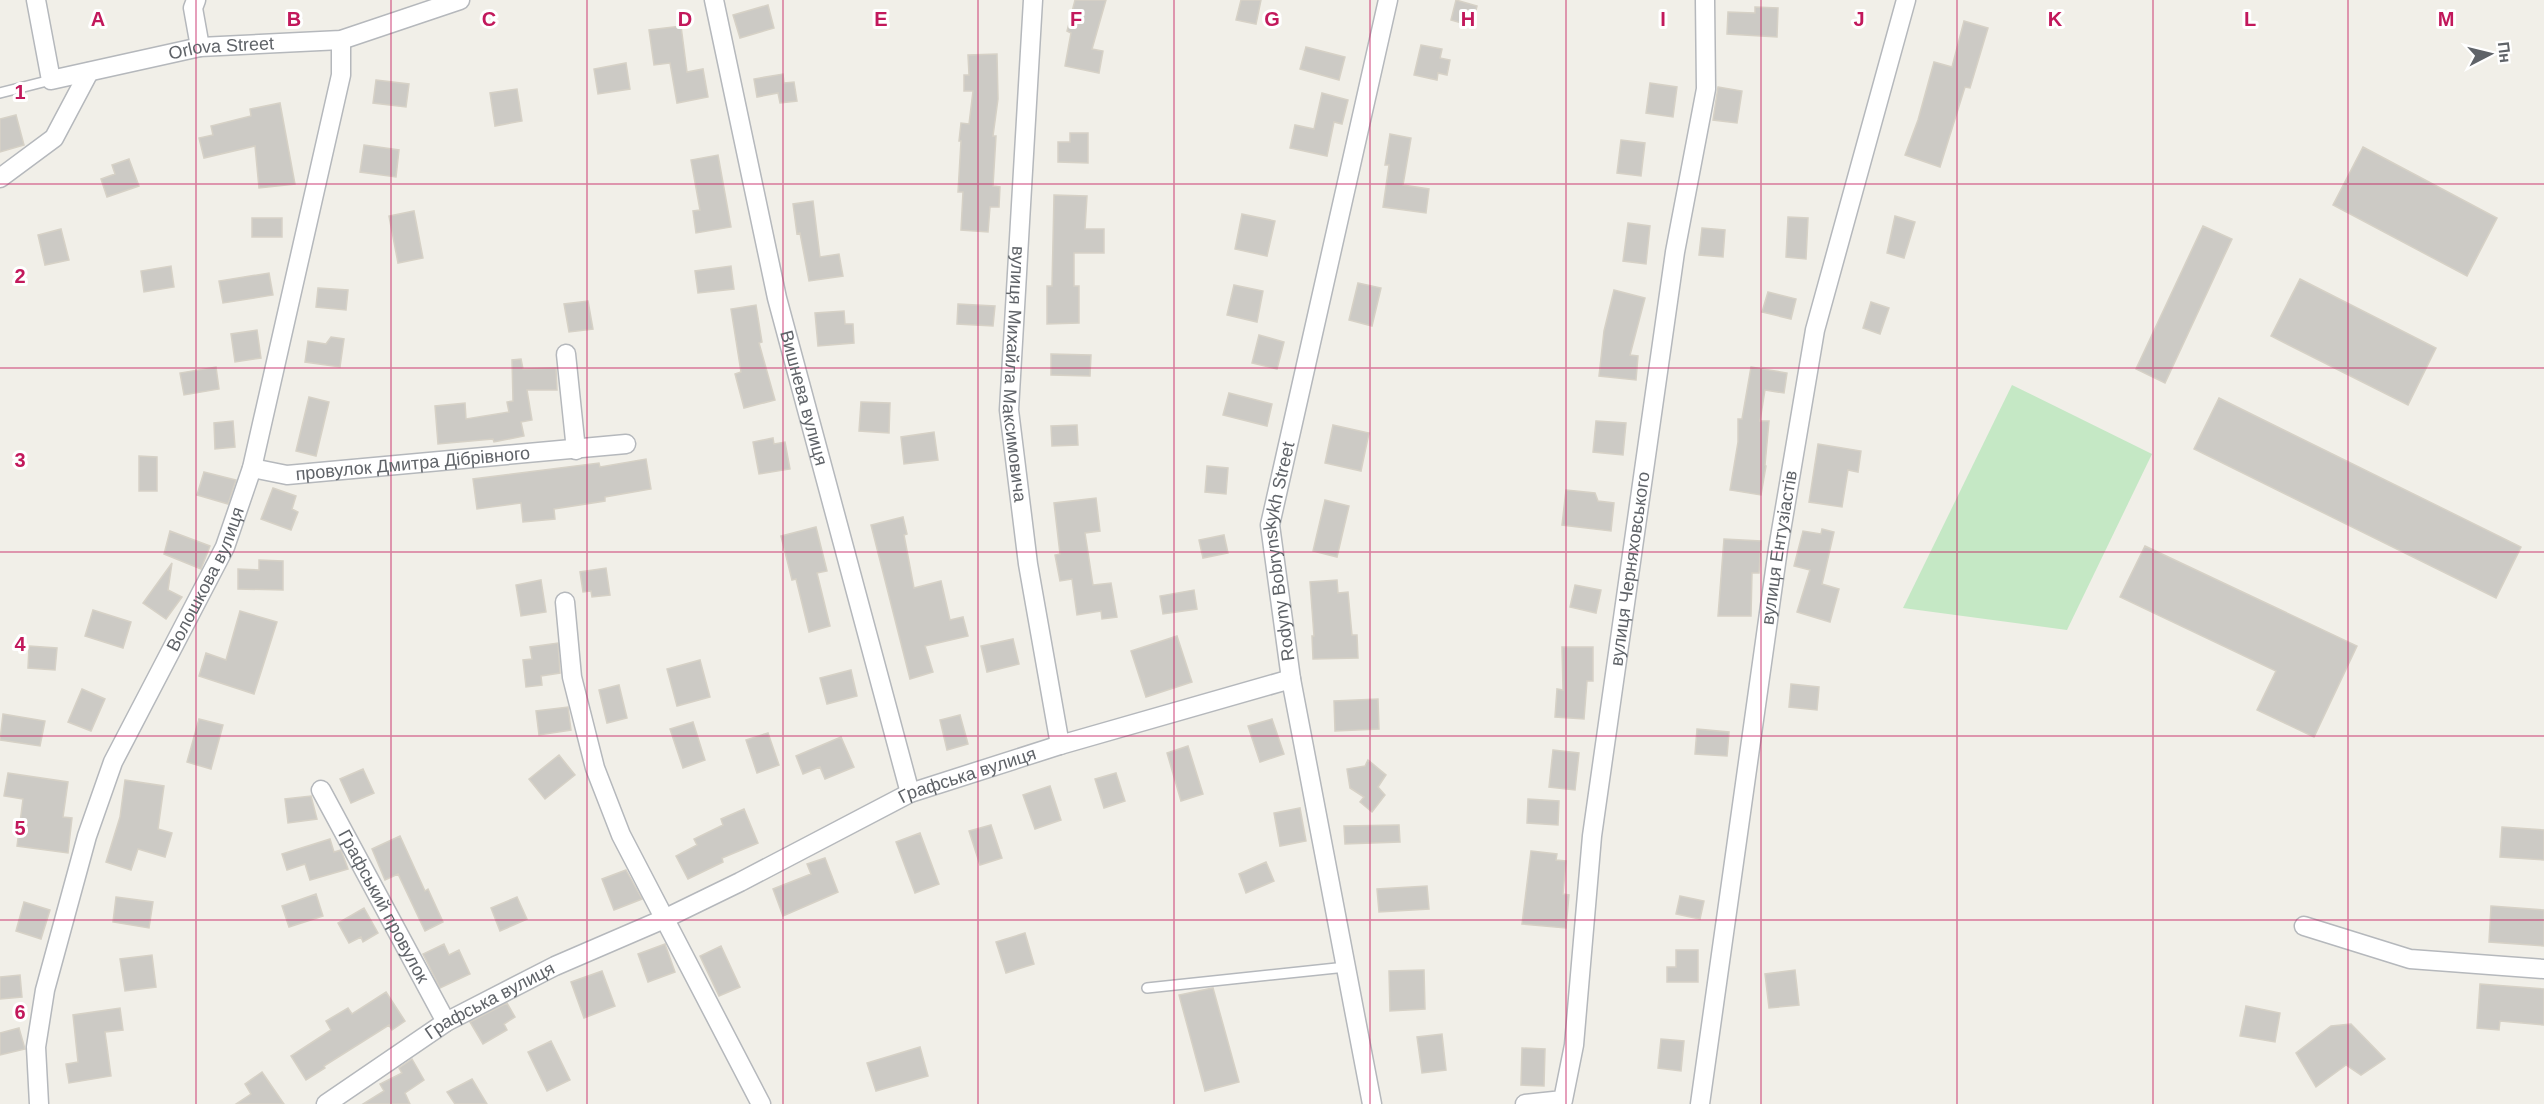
<svg xmlns="http://www.w3.org/2000/svg" width="2544" height="1104" font-family="Helvetica,sans-serif">
	<style>
		.green { fill: #c5e8c5 }
		.building { fill: #cccac5; stroke: #d6d1c6; stroke-width: 1.5 }
		.lines { fill: none; stroke-linecap: round; stroke-linejoin: round }
		.lane-casing { stroke: #b5b8bc; stroke-width: 12 }
		.street-casing { stroke: #b5b8bc; stroke-width: 21 }
		.lane { stroke: #fff; stroke-width: 9 }
		.street { stroke: #fff; stroke-width: 18 }
		.grid { fill: none; stroke: #c2185b; stroke-width: 1.5; stroke-opacity: 0.55 }
		.labels { text-anchor: middle; stroke-width: 6; stroke-linejoin: round; paint-order: stroke }
		.street-label { font-size: 18px; fill: #5f6368; stroke: #fff }
		.grid-label { font-size: 20px; text-anchor: middle; font-weight: bold; fill: #c2185b; stroke: #fff; stroke-width: 6; stroke-linejoin: round; paint-order: stroke }
	</style>
	<rect width="100%" height="100%" fill="#f1efe8"/>
	<path class="green" d="M2012 385 2152 454 2067 630 1903 608Z"/>
	<path class="building" d="M1075 0H1106L1092 49 1103 51 1099 73 1065 66 1071 33 1067 31Z
		M1241 0H1261L1256 24 1236 20Z
		M1456 0 1477 6 1472 26 1451 20Z
		M768 5 774 28 740 38 733 15Z
		M1755 7 1778 8 1777 37 1727 34 1728 12 1755 13Z
		M1964 21 1988 28 1970 88 1965 87 1940 167 1905 155 1918 120 1934 62 1952 67Z
		M681 26 687 72 703 69 708 97 677 103 670 63 654 65 649 30Z
		M1421 45 1442 49 1440 58 1450 60 1447 75 1438 73 1437 80 1414 75Z
		M1306 47 1345 57 1339 80 1300 69Z
		M997 54 998 99 993 136H996L993 186 1000 187 999 207H990L988 232 961 230 963 192H958L961 141H959L961 123 969 124 973 91H964V75H969L968 55Z
		M626 63 630 89 598 94 594 69Z
		M783 74 784 83 794 82 797 101 780 103 778 93 757 97 754 79Z
		M376 80 409 84 406 107 373 103Z
		M1650 83 1677 87 1673 117 1646 113Z
		M1718 87 1742 91 1737 123 1713 120Z
		M517 89 522 121 495 126 490 93Z
		M1322 93 1348 100 1342 124 1334 122 1327 156 1290 148 1295 125 1314 129Z
		M280 103 295 184 259 188 255 146 204 158 199 138 213 135 211 126 251 116 250 109Z
		M16 115 24 145 0 152V119Z
		M1070 133H1088V163L1058 162V142H1070Z
		M1390 134 1411 138 1403 185 1429 189 1426 213 1383 207 1389 165H1385Z
		M1621 140 1645 143 1641 176 1617 173Z
		M364 145 399 150 396 177 360 172Z
		M2363 147 2497 218 2467 276 2333 205Z
		M718 155 731 227 696 233 693 211 700 210 691 160Z
		M129 159 139 186 107 197 101 179 115 174 112 165Z
		M1054 195 1087 196 1085 229H1104V253H1074V286H1079V323L1047 324V286H1052Z
		M813 201 820 257 839 254 843 276 809 281 800 233 797 234 793 204Z
		M414 211 423 258 398 263 389 216Z
		M1242 214 1275 221 1267 256 1235 249Z
		M1895 216 1915 222 1904 258 1887 253Z
		M1788 217 1808 218 1806 259 1786 257Z
		M252 218H282V237H252Z
		M1628 223 1650 226 1646 264 1623 261Z
		M2203 226 2232 239 2165 383 2136 369Z
		M1702 228 1725 230 1723 257 1699 255Z
		M61 229 69 260 45 265 38 235Z
		M171 266 174 287 144 292 141 271Z
		M731 266 734 289 698 293 695 271Z
		M269 273 273 295 223 303 219 281Z
		M2300 279 2436 348 2408 405 2271 336Z
		M1358 283 1381 288 1372 326 1349 320Z
		M1234 285 1263 291 1257 322 1227 315Z
		M318 288 348 290 346 310 316 307Z
		M1614 290 1645 298 1630 355 1638 356 1636 380 1599 376 1604 331Z
		M1768 292 1796 299 1791 319 1762 312Z
		M588 301 593 329 569 332 564 304Z
		M1871 302 1889 308 1880 334 1863 328Z
		M958 304 995 306 993 326 957 324Z
		M756 305 762 342 759 343 775 400 744 408 735 374 741 372 731 309Z
		M844 311 845 324H853L854 343 818 346 815 313Z
		M257 330 261 358 235 362 231 334Z
		M1259 335 1284 342 1277 369 1252 363Z
		M331 337 344 339 340 367 305 362 308 341 326 344Z
		M1051 354 1091 355 1090 376 1051 375Z
		M521 359 523 369 556 368 557 390H527L532 420 521 422 524 436 494 442 493 439 438 444 435 406 465 403 466 419 509 412 507 402 513 401 512 360Z
		M216 367 219 389 184 395 180 373Z
		M1751 367 1787 373 1784 393 1765 390 1760 421H1769L1765 465 1766 466 1761 495 1730 490 1738 442V419H1742Z
		M1229 393 1272 404 1267 426 1223 415Z
		M309 397 329 402 316 456 296 451Z
		M2219 398 2521 547 2496 598 2194 449Z
		M861 402 890 403 889 433 859 431Z
		M233 421 235 447 215 449 214 423Z
		M1596 421 1626 423 1623 455 1593 452Z
		M1077 425 1078 445 1052 446 1051 426Z
		M1333 425 1369 433 1361 471 1325 463Z
		M934 432 938 460 904 464 901 437Z
		M773 438 774 444 785 442 790 469 759 474 753 442Z
		M1818 444 1861 451 1858 472 1848 470 1842 507 1809 502Z
		M139 456 157 457V491H139Z
		M646 459 651 489 605 497V501L554 509 555 519 523 522 521 503 477 509 473 479 599 463 600 467Z
		M1207 466 1228 468 1226 494 1205 492Z
		M204 472 236 480 228 504 197 495Z
		M273 488 296 496 292 509 298 512 291 530 261 519Z
		M1566 490 1595 493 1598 501 1614 503 1611 531 1562 525Z
		M1096 498 1100 531 1085 533 1093 585 1111 583 1117 617 1102 619 1101 611 1077 615 1072 579 1060 581 1055 555 1060 554 1054 503Z
		M1325 500 1349 506 1337 557 1313 551Z
		M903 517 907 534 904 535 914 588 941 581 950 620 963 617 968 636 925 646 933 672 910 679 871 525Z
		M816 527 827 571 817 573 830 626 809 632 796 579 792 580 781 536Z
		M1822 529 1834 532 1822 584 1839 589 1830 622 1797 612 1810 570 1794 566 1803 531 1821 534Z
		M170 531 210 546 201 569 164 554Z
		M1224 535 1228 553 1203 558 1199 540Z
		M1724 539 1761 541 1759 573H1752L1751 616H1718Z
		M2145 546 2357 646 2314 737 2257 710 2276 671 2120 597Z
		M259 560 283 561V590L238 589V569L259 570Z
		M172 563 168 590 182 597 166 619 143 603Z
		M606 568 610 595 592 597 591 591 583 592 580 572Z
		M541 580 546 612 521 616 516 585Z
		M1337 580 1338 593 1348 592 1352 635H1357L1358 658 1313 659 1312 636H1314L1310 582Z
		M1575 585 1601 590 1596 613 1570 607Z
		M1194 590 1197 609 1163 614 1160 596Z
		M93 610 131 622 123 648 85 636Z
		M240 611 277 622 254 694 199 676 206 653 226 660Z
		M1177 636 1192 682 1146 697 1131 651Z
		M1013 639 1019 664 987 672 981 646Z
		M558 643 560 673 541 676 542 685 526 687 523 660 532 659 530 647Z
		M29 646 57 648 55 670 28 668Z
		M1562 647H1593V681H1587L1584 719 1555 717 1557 689 1563 690Z
		M700 660 710 697 677 706 667 669Z
		M851 670 857 696 827 704 820 678Z
		M1791 684 1819 687 1817 710 1789 707Z
		M619 685 627 718 607 723 599 690Z
		M82 689 105 699 91 731 68 722Z
		M1378 699 1379 729 1335 731 1334 701Z
		M568 707 571 730 539 735 536 711Z
		M3 714 45 721 40 746 0 740Z
		M960 715 968 744 947 750 940 720Z
		M199 719 223 725 211 769 187 762Z
		M1272 719 1284 754 1260 762 1248 726Z
		M693 722 705 760 683 768 670 729Z
		M1697 729 1729 732 1727 756 1695 754Z
		M768 733 779 765 757 773 746 740Z
		M841 737 854 767 825 779 820 767 803 774 796 756Z
		M1188 746 1203 794 1181 801 1167 753Z
		M1553 750 1579 753 1575 790 1549 787Z
		M559 755 575 775 545 799 529 779Z
		M1368 760 1386 775 1378 787 1385 795 1372 812 1360 802 1364 797 1350 788 1347 769 1365 766Z
		M363 769 374 793 351 803 340 779Z
		M8 773 68 782 63 817 72 818 68 853 17 846 23 799 4 796Z
		M1116 773 1125 801 1104 808 1095 779Z
		M125 780 164 786 158 829 172 833 165 857 138 849 131 870 106 862 120 817Z
		M1050 786 1061 820 1035 829 1023 795Z
		M311 796 317 819 288 823 285 799Z
		M1528 799 1559 801 1558 825 1527 823Z
		M1300 808 1306 841 1280 846 1274 813Z
		M744 809 758 843 722 858 723 862 688 879 676 856 697 845 694 839 723 825 721 819Z
		M991 825 1002 858 980 865 969 831Z
		M1399 825 1400 842 1345 844 1344 826Z
		M2502 827 2544 830V860L2500 857Z
		M920 833 939 884 915 893 896 842Z
		M400 836 425 891 428 889 443 922 425 931 398 874 385 880 372 849Z
		M330 839 334 852 341 850 348 869 310 880 305 864 287 870 282 854Z
		M1531 851 1557 854 1556 860 1566 861 1563 894 1569 895 1566 928 1522 924Z
		M825 858 838 892 783 916 773 889 811 874 807 864Z
		M1266 862 1274 881 1246 893 1239 874Z
		M626 870 642 899 614 910 602 879Z
		M1427 886 1429 909 1379 912 1377 889Z
		M316 894 323 916 289 927 282 906Z
		M1680 896 1704 901 1700 919 1676 914Z
		M116 897 153 902 149 928 113 922Z
		M517 897 527 919 500 931 491 908Z
		M24 902 50 910 41 939 16 931Z
		M2491 906 2544 910V946L2489 942Z
		M364 908 378 933 363 942 361 937 349 943 338 923Z
		M1025 933 1034 964 1006 973 996 942Z
		M444 944 449 955 459 950 470 974 440 988 423 954Z
		M665 944 675 972 648 982 638 954Z
		M721 946 740 987 719 996 700 956Z
		M1676 950H1698V982H1667V967H1676Z
		M152 955 156 987 125 991 120 959Z
		M1424 970 1425 1009 1390 1011 1389 971Z
		M1795 970 1799 1005 1769 1008 1765 974Z
		M602 971 615 1006 584 1018 571 982Z
		M20 975 22 997 0 999V977Z
		M2480 984 2544 989V1025L2500 1021 2499 1030 2477 1028Z
		M1213 988 1239 1082 1205 1091 1179 995Z
		M386 992 405 1021 392 1030 389 1025 324 1066 325 1068 306 1080 291 1056 331 1030 326 1021 348 1008 352 1014Z
		M507 1003 515 1017 504 1024 507 1030 483 1044 470 1022Z
		M2246 1006 2280 1013 2275 1042 2240 1036Z
		M120 1008 123 1030 105 1032 111 1076 69 1083 66 1064 78 1062 73 1015Z
		M2351 1024 2385 1059 2361 1075 2346 1065 2316 1087 2296 1053 2331 1026Z
		M19 1028 25 1049 0 1055V1033Z
		M1442 1034 1446 1070 1422 1073 1417 1037Z
		M1661 1039 1684 1041 1681 1071 1658 1068Z
		M551 1041 570 1080 547 1091 528 1052Z
		M920 1047 928 1076 876 1091 867 1063Z
		M1522 1048 1545 1049 1544 1086 1521 1085Z
		M412 1059 424 1080 405 1093 410 1104H363L384 1091 380 1084 402 1073 399 1068Z
		M262 1072 284 1104H236L251 1094 245 1084Z
		M472 1079 487 1104H455L447 1092Z"/>
	<g class="lines">
		<g class="lane-casing">
			<path id="lane" d="M0 93 51 80
				M1147 988 1346 967"/>
		</g>
		<g class="street-casing">
			<g id="street">
				<path id="s1" d="M36 0 51 80 200 47 341 40 460 0"/>
				<path d="M196 0 193 8 200 47"/>
				<path id="s2" d="M714 0 777 298 910 793"/>
				<path id="s3" d="M1033 0 1009 410 1028 564 1060 745"/>
				<path d="M0 178 54 138 89 72"/>
				<path d="M566 354 576 450"/>
				<path id="s4" d="M252 468 287 475 626 444"/>
				<path d="M565 602 572 677 595 768 621 835 761 1104"/>
				<path id="s5" d="M321 790 446 1022"/>
				<path d="M2304 926 2410 959 2544 969"/>
				<path id="s6" d="M39 1104 36 1047 45 990 87 836 113 762 225 547 252 468 341 75V40"/>
				<path id="s7" d="M326 1104 446 1022 555 966 664 919 740 882 910 793 1060 745 1291 679"/>
				<path id="s8" d="M1372 1104 1291 679 1270 525 1388 0"/>
				<path id="s9" d="M1525 1104 1563 1100 1574 1045 1592 836 1675 252 1706 89 1705 0"/>
				<path id="s10" d="M1700 1104 1778 549 1815 330 1906 0"/>
			</g>
		</g>
		<use href="#lane" class="lane"/>
		<use href="#street" class="street"/>
	</g>
	<path class="grid" d="M196 0V1104M391 0V1104M587 0V1104M783 0V1104M978 0V1104M1174 0V1104M1370 0V1104M1566 0V1104M1761 0V1104M1957 0V1104M2153 0V1104M2348 0V1104M0 184H2544M0 368H2544M0 552H2544M0 736H2544M0 920H2544"/>
	<g class="labels">
		<g class="street-label">
			<text dy="6" stroke="none"><textPath href="#s1" startOffset="255">Orlova Street</textPath></text>
			<text dy="6" stroke="none"><textPath href="#s3" startOffset="375">вулиця Михайла Максимовича</textPath></text>
			<text dy="6" stroke="none"><textPath href="#s2" startOffset="408">Вишнева вулиця</textPath></text>
			<text dy="6" stroke="none"><textPath href="#s4" startOffset="162">провулок Дмитра Дібрівного</textPath></text>
			<text dy="6" stroke="none"><textPath href="#s10" startOffset="562">вулиця Ентузіастів</textPath></text>
			<text dy="6" stroke="none"><textPath href="#s8" startOffset="562">Rodyny Bobrynskykh Street</textPath></text>
			<text dy="6" stroke="none"><textPath href="#s9" startOffset="574">вулиця Черняховського</textPath></text>
			<text dy="6" stroke="none"><textPath href="#s6" startOffset="558">Волошкова вулиця</textPath></text>
			<text dy="6" stroke="none"><textPath href="#s7" startOffset="723">Графська вулиця</textPath></text>
			<text dy="6" stroke="none"><textPath href="#s5" startOffset="132">Графський провулок</textPath></text>
			<text dy="6" stroke="none"><textPath href="#s7" startOffset="194">Графська вулиця</textPath></text>
		</g>
	</g>
	<g class="grid-label">
		<text x="98" y="26">A</text>
		<text x="294" y="26">B</text>
		<text x="489" y="26">C</text>
		<text x="685" y="26">D</text>
		<text x="881" y="26">E</text>
		<text x="1076" y="26">F</text>
		<text x="1272" y="26">G</text>
		<text x="1468" y="26">H</text>
		<text x="1663" y="26">I</text>
		<text x="1859" y="26">J</text>
		<text x="2055" y="26">K</text>
		<text x="2250" y="26">L</text>
		<text x="2446" y="26">M</text>
		<text x="20" y="99">1</text>
		<text x="20" y="283">2</text>
		<text x="20" y="467">3</text>
		<text x="20" y="651">4</text>
		<text x="20" y="835">5</text>
		<text x="20" y="1019">6</text>
	</g>
	<g transform="translate(2490 54) rotate(83)" stroke="#ffffff" stroke-width="4.5" paint-order="stroke">
	<path d="M0-4.5L10 22L0 15L-10 22Z" fill="#5f6368"/>
	<text y="-9" font-size="16" font-weight="bold" text-anchor="middle" fill="#5f6368">Пн</text>
	</g>
</svg>
